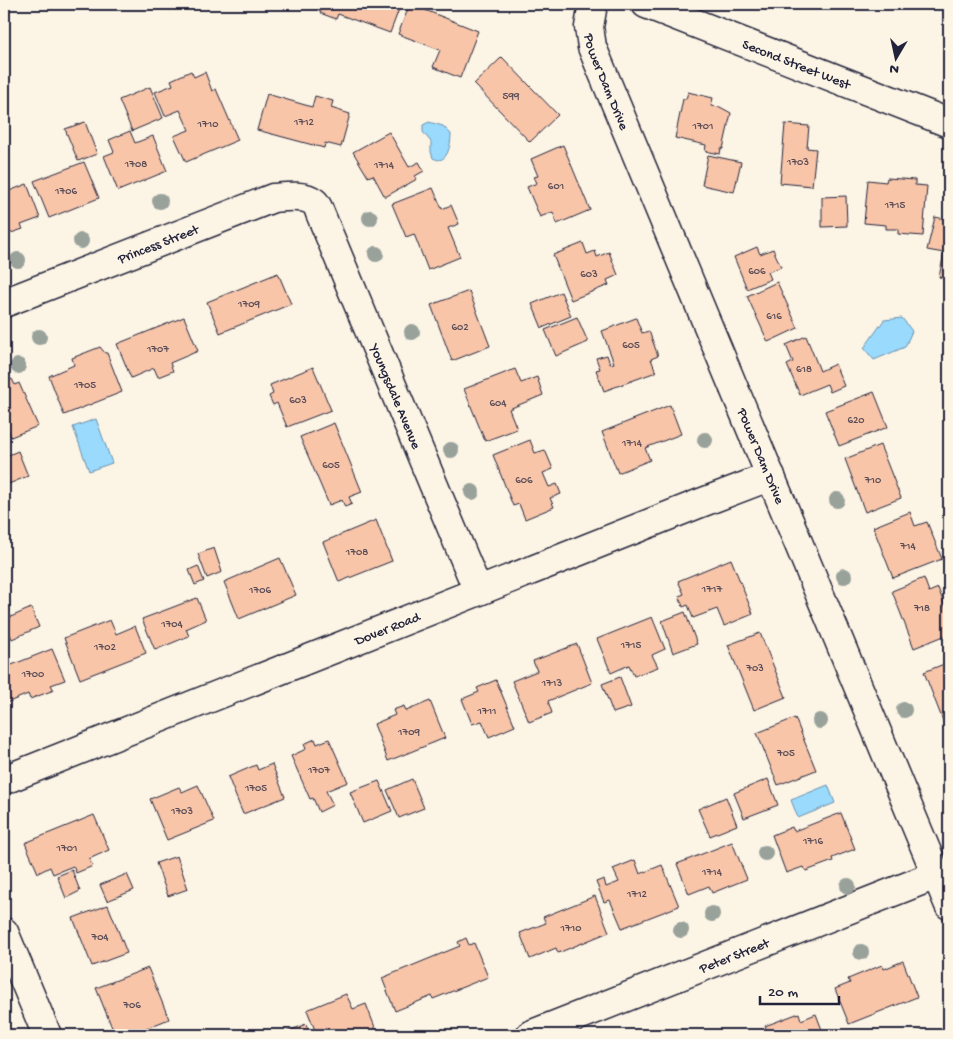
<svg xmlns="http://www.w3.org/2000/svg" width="953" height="1039" font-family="'Gochi Hand',sans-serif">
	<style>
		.water { fill: #9adafc; stroke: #6a90af }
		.building { fill: #f8c5a9; stroke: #22223b }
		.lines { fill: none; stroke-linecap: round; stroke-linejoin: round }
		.minor-casing { stroke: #22223b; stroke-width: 31 }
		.secondary-casing { stroke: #22223b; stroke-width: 31 }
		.minor { stroke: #fcf5e5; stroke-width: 28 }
		.secondary { stroke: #fcf5e5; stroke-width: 28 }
		.tree { fill: #99a19b }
		.labels { text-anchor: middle; stroke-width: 5; stroke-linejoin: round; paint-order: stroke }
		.number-label { font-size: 11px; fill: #584b56 }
		.street-label { font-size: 14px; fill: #22223b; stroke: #fcf5e5 }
	</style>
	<rect width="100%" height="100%" fill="#fcf5e5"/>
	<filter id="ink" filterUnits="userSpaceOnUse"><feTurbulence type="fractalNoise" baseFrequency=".02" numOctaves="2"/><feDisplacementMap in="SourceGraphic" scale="10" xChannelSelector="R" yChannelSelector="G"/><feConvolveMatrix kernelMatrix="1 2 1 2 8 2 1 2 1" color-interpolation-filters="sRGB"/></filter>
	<g filter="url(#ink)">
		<path class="water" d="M429 122 443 126 451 134C451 145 447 166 433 158L431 152V142L423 132V125Z
			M902 318 912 331 905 347 874 360 864 348 884 320Z
			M96 419 112 463 89 471 73 427Z
			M828 785 835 803 798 818 791 800Z"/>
		<path class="building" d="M324 4H401L390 33 338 14 336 19 320 13Z
			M410 4 478 31 460 78 433 67 440 50 398 34Z
			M502 57 558 115 530 142 474 84Z
			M191 71 194 77 205 72 212 91 216 89 238 140 186 162 174 136 189 130 180 110 165 116 155 92 173 85 171 80Z
			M150 87 163 118 132 131 119 100Z
			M688 92 713 98 711 106 720 107 731 113 723 149 721 148 720 154 705 151 706 145 675 138 683 99H686Z
			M267 94 312 107 315 96 333 101 331 108 350 114 341 147 325 143 324 148 257 130Z
			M85 122 97 154 78 161 65 129Z
			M785 124 809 126 807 148 816 149 812 186 780 183Z
			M130 131 135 143 153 136 167 171 118 191 104 156 114 152 109 140Z
			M389 132 409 167 419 162 424 171 415 176 417 179 385 197 373 175 368 177 353 152Z
			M563 145 590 210 557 224 553 212 540 217 527 187 537 183 534 177 538 176 531 159Z
			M708 155 741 162 734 192 702 185Z
			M84 162 99 198 49 218 34 181Z
			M887 178 915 180V185L927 186 923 236 898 234V229H886V225L864 223 868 180 886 182Z
			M27 184 40 218 21 225 23 229 11 233 9 230 4 232V193Z
			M433 188 442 209 451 205 459 224 448 228 460 257 428 270 414 234 406 237 392 204Z
			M846 196 847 226 822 227V197Z
			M935 217 949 220V279L939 277 944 253 927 250Z
			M583 243 587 254 595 251 597 257 609 252 618 275 607 280 609 285 571 300 553 255Z
			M757 247 760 254 773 249 781 267 768 272 771 279 747 289 734 257Z
			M278 273 291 304 220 333 207 302Z
			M777 282 798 328 768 342 747 296Z
			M469 291 490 346 452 361 431 305Z
			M561 292 571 316 542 328 532 304Z
			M184 317 198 351 170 363 173 371 158 377 154 368 131 378 117 344Z
			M577 317 588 342 556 356 545 330Z
			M636 318 642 333 649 331 658 356 651 359 656 372 604 391 596 370 600 369 596 358 607 355 610 364 614 363 602 331Z
			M806 336 820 371 835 364 844 386 830 392 827 384 800 395 787 365 793 362 786 345Z
			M100 347 105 353H107L122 392 64 415 49 376 74 365 72 358Z
			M313 367 331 410 287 427 277 403 273 405 269 396 273 394 270 385Z
			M515 369 521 383 537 377 543 395 509 409 517 429 485 441 464 389Z
			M12 379 15 385 19 383 38 426 11 437 4 419V382Z
			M874 392 888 427 839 446 825 411Z
			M670 405 681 434 645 448 650 460 618 473 602 432Z
			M334 423 362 492 349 497 352 504 345 507 342 500 329 505 300 437Z
			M530 440 535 453 545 450 553 469 543 473 549 487 557 484 561 494 550 498 554 507 525 519 519 504 513 506 493 455Z
			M880 445 901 498 865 512 845 459Z
			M18 451 28 476 4 486V457Z
			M910 512 915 526 927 522 942 559 893 578 873 527Z
			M376 520 392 561 339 582 323 542Z
			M214 548 222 572 207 578 198 554Z
			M280 558 296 595 239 619 224 582Z
			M731 559 753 614 724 626 717 609 693 618 688 605 683 607 679 596 684 594 678 581Z
			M198 566 204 581 195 585 189 570Z
			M924 578 929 592 938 588 949 617V634L914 648 892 591Z
			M197 598 206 620 186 629 189 636 155 650 142 619Z
			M31 608 39 627 12 639 4 620Z
			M685 612 697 644 673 653 662 621Z
			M652 617 665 649 652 655 658 667 634 676 629 665 611 673 597 639Z
			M110 620 116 634 135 626 146 653 80 679 64 638Z
			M760 633 786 697 754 710 728 645Z
			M577 644 592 683 548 701 552 713 529 722 512 681 537 671 533 661Z
			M52 649 65 680 51 685 54 690 30 699 28 694 4 704V668Z
			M949 662V724L945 726 924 672Z
			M620 677 631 707 613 713 602 684Z
			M496 680 515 726 489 737 482 721 472 724 462 699 479 692 477 688Z
			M430 701 445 738 388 761 374 724 395 715 393 710 404 706 406 711Z
			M795 718 816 770 778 785 757 733Z
			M315 739 317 744 329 739 348 782 326 791 333 805 319 812 313 798 310 799 291 756 306 749 304 744Z
			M272 764 285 797 243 814 228 777 256 765 258 770Z
			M412 779 424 808 399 818 387 790Z
			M768 779 778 805 744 818 734 793Z
			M379 781 392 811 363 823 350 792Z
			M198 785 214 821 167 840 150 799 179 787 182 792Z
			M726 797 737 825 710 836 698 809Z
			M841 813 855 849 832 858 833 861 806 871 803 867 786 873 772 835 792 827 794 831Z
			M94 815 109 850 89 859 93 866 76 873 73 866 53 874 50 867 38 873 25 843Z
			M732 842 747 879 712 893 709 886 689 894 677 864Z
			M177 856 188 889 168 896 156 863Z
			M635 860 640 874 662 865 679 906 622 928 610 900 604 902 596 882 604 879 606 887 619 882 613 869Z
			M72 870 80 891 66 898 57 876Z
			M127 874 134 890 107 901 100 885Z
			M595 896 609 932 558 953 556 948 530 959 520 933 546 923 543 917Z
			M108 905 127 953 92 966 73 918Z
			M466 938 469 945 474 943 488 977 433 999 432 996 395 1011 382 978 460 946 458 942Z
			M903 961 917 997 849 1024 835 989 850 983 848 979 882 965 884 969Z
			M148 968 169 1019 129 1035H115L96 988Z
			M346 994 353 1009 366 1004 376 1030 362 1035H317L307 1010Z
			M799 1013 801 1020 816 1014 824 1035H762L768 1033 765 1026Z
			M306 1024 310 1035H279Z
			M924 1030 927 1035H910Z"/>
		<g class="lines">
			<g class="minor-casing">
				<g id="minor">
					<path id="s1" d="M646 4 949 123"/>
					<path id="s2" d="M4 303 273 198C285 197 304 194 314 202 317 204 319 210 320 213L478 591"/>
					<path id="s3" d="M4 780 698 504 771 476"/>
					<path d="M4 932 47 1035"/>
					<path id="s4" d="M530 1035 936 875"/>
				</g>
			</g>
			<g class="secondary-casing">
				<g id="secondary">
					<path id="s5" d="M593 4 589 27 592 47 949 905"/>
				</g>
			</g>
			<use href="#minor" class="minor"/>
			<use href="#secondary" class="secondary"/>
		</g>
		<g class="tree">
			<circle cx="160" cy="201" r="8"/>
			<circle cx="370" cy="218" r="8"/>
			<circle cx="81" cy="241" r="8"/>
			<circle cx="376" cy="254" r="8"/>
			<circle cx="18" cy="260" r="8"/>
			<circle cx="412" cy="332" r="8"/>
			<circle cx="39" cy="337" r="8"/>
			<circle cx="18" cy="366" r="8"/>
			<circle cx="705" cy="440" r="8"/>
			<circle cx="451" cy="450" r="8"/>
			<circle cx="472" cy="492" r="8"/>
			<circle cx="837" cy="500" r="8"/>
			<circle cx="844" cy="576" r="8"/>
			<circle cx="904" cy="710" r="8"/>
			<circle cx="820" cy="721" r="8"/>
			<circle cx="765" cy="853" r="8"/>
			<circle cx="848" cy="886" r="8"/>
			<circle cx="712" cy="914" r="8"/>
			<circle cx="681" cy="930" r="8"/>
			<circle cx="861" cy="952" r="8"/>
		</g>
	</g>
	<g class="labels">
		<g class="number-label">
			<text x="511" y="99">599</text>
			<text x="304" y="125">1712</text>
			<text x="208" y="127">1710</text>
			<text x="703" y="129">1701</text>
			<text x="798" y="165">1703</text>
			<text x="136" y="167">1708</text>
			<text x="384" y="168">1714</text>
			<text x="556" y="189">601</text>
			<text x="66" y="194">1706</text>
			<text x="895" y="208">1715</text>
			<text x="757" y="274">606</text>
			<text x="589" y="277">603</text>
			<text x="249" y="307">1709</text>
			<text x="774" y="319">616</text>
			<text x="460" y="330">602</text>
			<text x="631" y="348">605</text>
			<text x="158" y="352">1707</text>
			<text x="804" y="372">618</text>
			<text x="85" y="388">1705</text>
			<text x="298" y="403">603</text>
			<text x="498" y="406">604</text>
			<text x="856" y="423">620</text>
			<text x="632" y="446">1714</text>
			<text x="331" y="468">605</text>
			<text x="524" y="483">606</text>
			<text x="873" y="483">710</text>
			<text x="908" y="549">714</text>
			<text x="357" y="555">1708</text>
			<text x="712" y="592">1717</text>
			<text x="260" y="593">1706</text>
			<text x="922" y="611">718</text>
			<text x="172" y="627">1704</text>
			<text x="631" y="648">1715</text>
			<text x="105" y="650">1702</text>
			<text x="755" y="671">703</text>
			<text x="33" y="677">1700</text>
			<text x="552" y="686">1713</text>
			<text x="487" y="714">1711</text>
			<text x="409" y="735">1709</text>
			<text x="786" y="756">705</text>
			<text x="319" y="773">1707</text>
			<text x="256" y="791">1705</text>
			<text x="182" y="814">1703</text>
			<text x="813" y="844">1716</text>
			<text x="67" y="851">1701</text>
			<text x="712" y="875">1714</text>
			<text x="637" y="897">1712</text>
			<text x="571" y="931">1710</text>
			<text x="100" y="940">704</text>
			<text x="132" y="1008">706</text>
		</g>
		<g class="street-label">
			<text dy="5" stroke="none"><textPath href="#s1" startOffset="162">Second Street West</textPath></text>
			<text dy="5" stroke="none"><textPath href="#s5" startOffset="81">Power Dam Drive</textPath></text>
			<text dy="5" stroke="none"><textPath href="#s2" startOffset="165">Princess Street</textPath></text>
			<text dy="5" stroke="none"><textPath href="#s2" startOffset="542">Youngsdale Avenue</textPath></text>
			<text dy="5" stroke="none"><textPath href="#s5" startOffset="486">Power Dam Drive</textPath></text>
			<text dy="5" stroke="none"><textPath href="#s3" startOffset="412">Dover Road</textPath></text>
			<text dy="5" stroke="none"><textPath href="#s4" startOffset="219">Peter Street</textPath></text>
		</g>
	</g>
	<rect width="953" height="1039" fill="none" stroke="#fcf5e5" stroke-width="20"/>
	<rect x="10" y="10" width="933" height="1019" fill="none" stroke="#22223b" stroke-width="2" filter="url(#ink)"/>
	<g transform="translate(896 58) rotate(189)" stroke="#fcf5e5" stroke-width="4" paint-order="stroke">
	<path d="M0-4L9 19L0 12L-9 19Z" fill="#22223b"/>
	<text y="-8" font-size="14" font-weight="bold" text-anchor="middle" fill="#22223b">N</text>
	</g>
	<path d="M760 996v8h79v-8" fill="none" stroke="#22223b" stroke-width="2.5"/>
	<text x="768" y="996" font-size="15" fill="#22223b" stroke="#fcf5e5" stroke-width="4" paint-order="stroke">20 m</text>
</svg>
